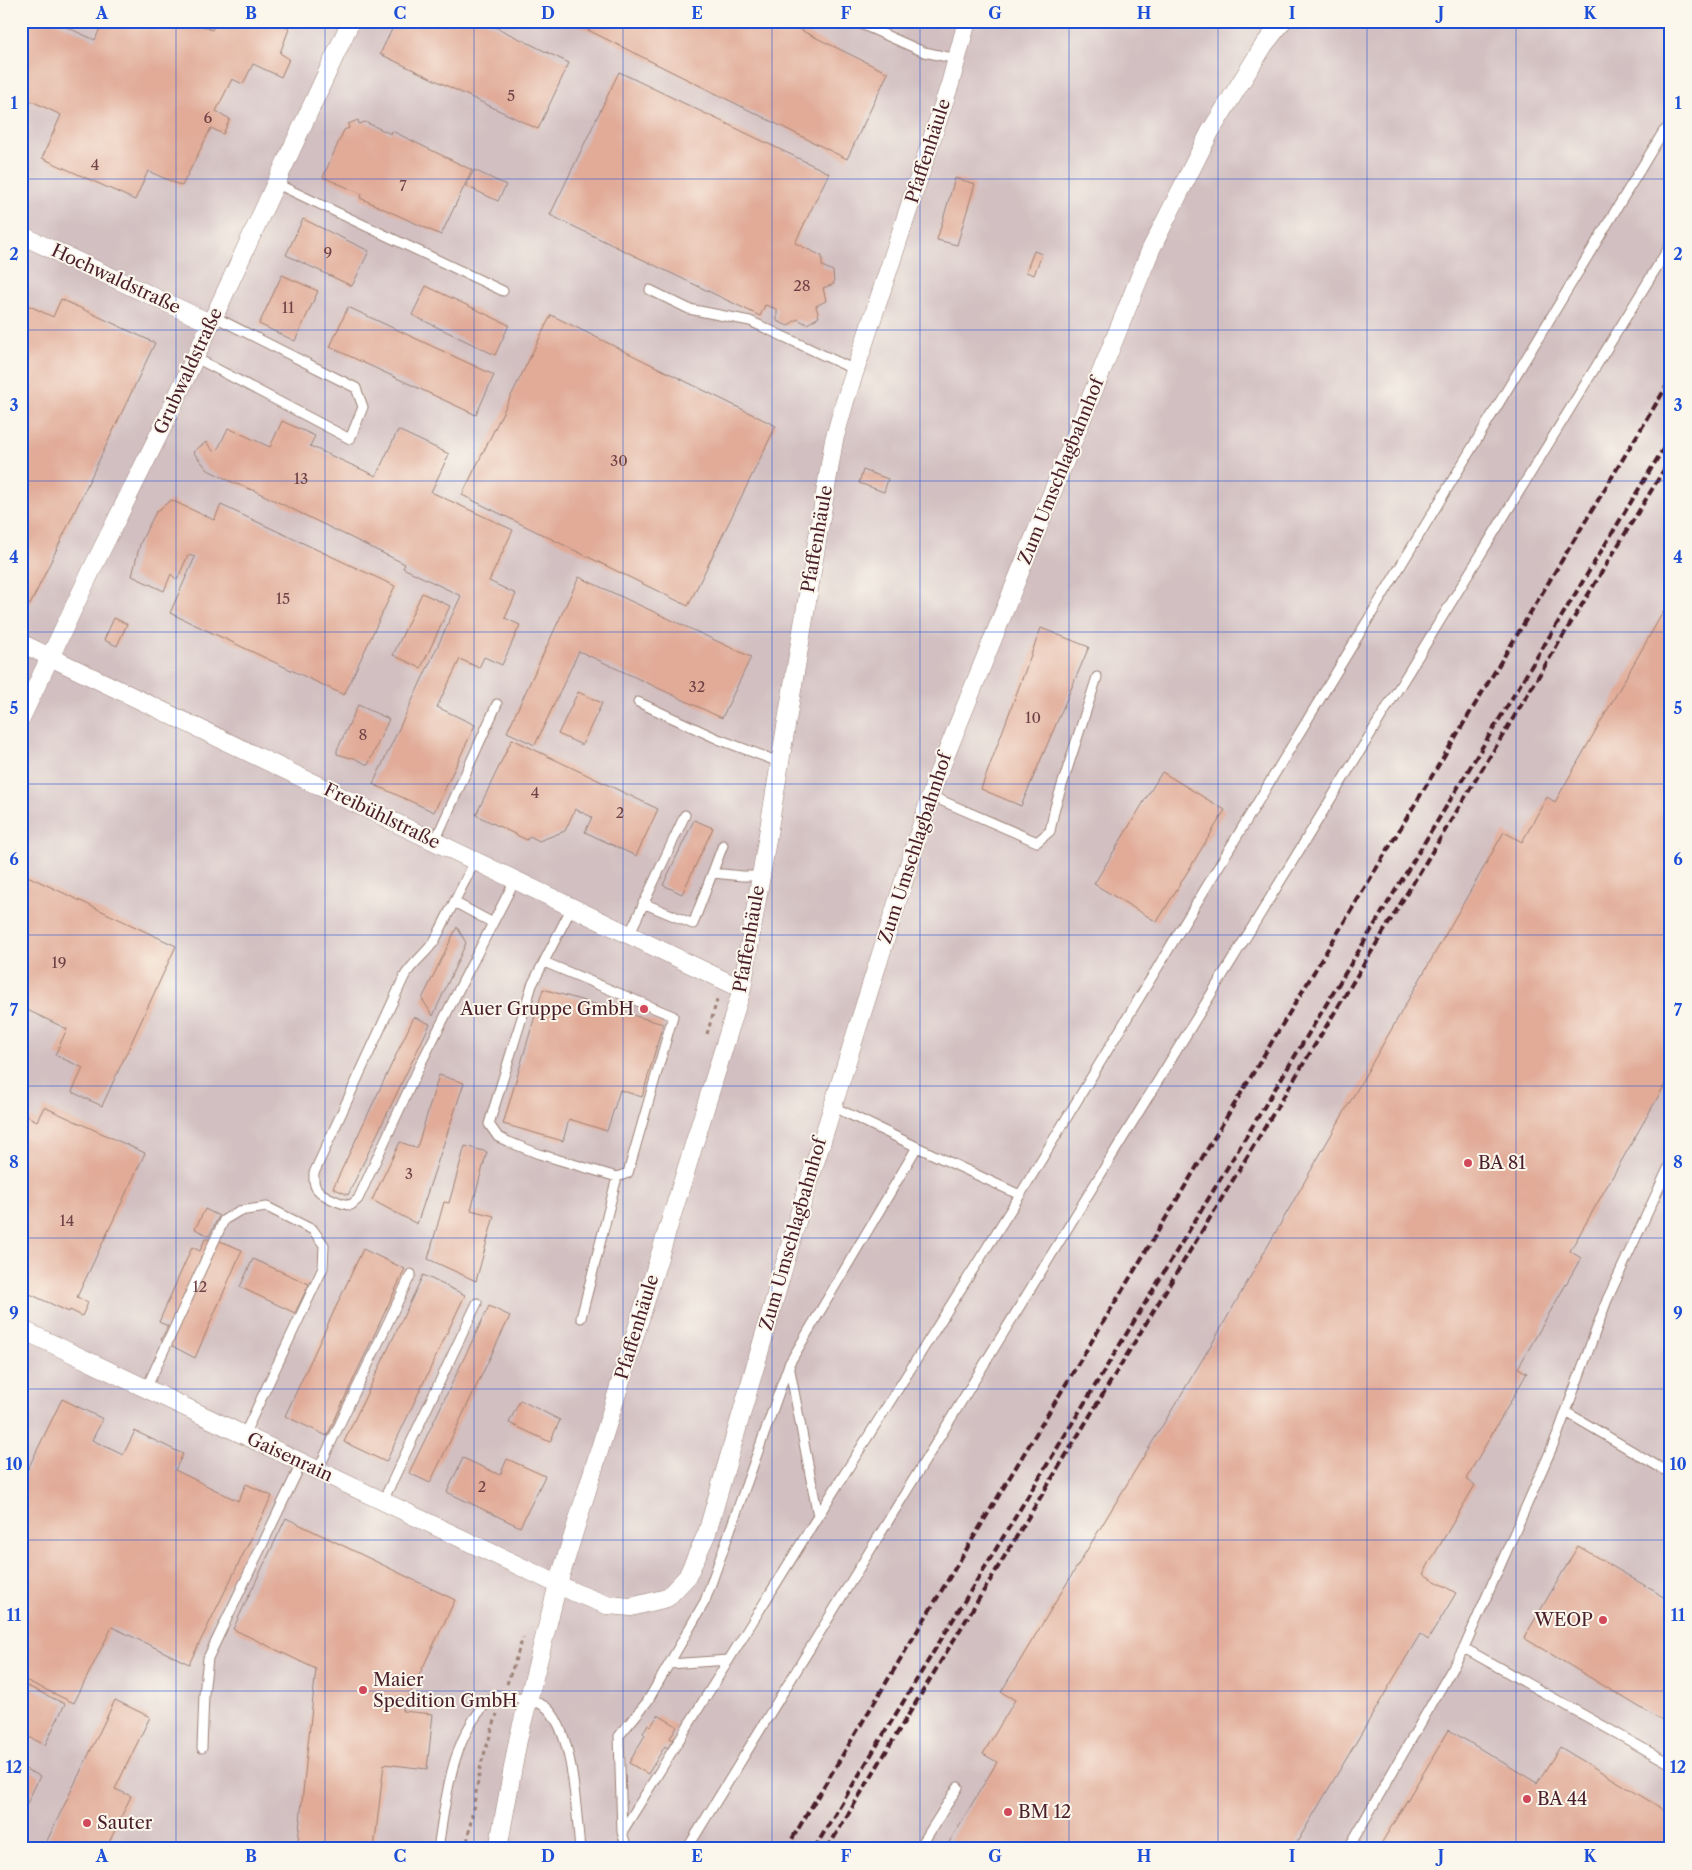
<svg xmlns="http://www.w3.org/2000/svg" width="1692" height="1870" font-family="'Libre Caslon Text',serif">
	<style>
		.industrial { fill: #d2bfc1 }
		.building { fill: #e1ab98 }
		.lines { fill: none; stroke-linecap: round; stroke-linejoin: round }
		.lane-casing { stroke: #9b8076; stroke-width: 11 }
		.street-casing { stroke: #9b8076; stroke-width: 19 }
		.path { stroke: #9b8076; stroke-width: 3; stroke-dasharray: 4 4; stroke-linecap: butt }
		.lane { stroke: #fff; stroke-width: 9 }
		.street { stroke: #fff; stroke-width: 18 }
		.rail { stroke: #4a1f2b; stroke-width: 4; stroke-dasharray: 8 4; stroke-linecap: butt }
		.grid { fill: none; stroke: #1d4ed8; stroke-width: 1; stroke-opacity: 0.55 }
		.poi-dot { fill: #d1495b; stroke: #fbf7ec; stroke-width: 2 }
		.labels { text-anchor: middle; stroke-width: 4; stroke-linejoin: round; paint-order: stroke }
		.number-label { font-size: 15px; fill: #704246 }
		.street-label { font-size: 18px; fill: #4a1f2b; stroke: #fbf7ec }
		.poi-label { font-size: 18px; fill: #4a1f2b; stroke: #fbf7ec; text-anchor: start }
		.neatline { fill: none; stroke: #1d4ed8; stroke-width: 2 }
		.grid-label { font-size: 16px; text-anchor: middle; font-weight: bold; fill: #1d4ed8 }
	</style>
	<rect width="100%" height="100%" fill="#fbf7ec"/>
	<filter id="ink" filterUnits="userSpaceOnUse"><feTurbulence type="fractalNoise" baseFrequency=".02" numOctaves="2"/><feDisplacementMap in="SourceGraphic" scale="10" xChannelSelector="R" yChannelSelector="G"/><feConvolveMatrix kernelMatrix="1 2 1 2 8 2 1 2 1" color-interpolation-filters="sRGB"/></filter>
	<filter id="wash" filterUnits="userSpaceOnUse"><feTurbulence type="fractalNoise" baseFrequency=".0096" numOctaves="4" result="noise"/><feDisplacementMap in="SourceGraphic" scale="20" xChannelSelector="R" yChannelSelector="G"/><feGaussianBlur stdDeviation="1.12" result="paint"/><feColorMatrix in="noise" values="0 0 0 0 0 0 0 0 0 0 0 0 0 0 0 0 0 1.4 0 .05"/><feComposite in="paint" operator="in"/></filter>
	<g filter="url(#wash)">
		<rect width="100%" height="100%" fill="#ece2c0"/>
		<path class="industrial" d="M21 21H1671V1849H21Z"/>
		<g id="blocks">
			<path class="building" d="M21 21H53L95 40 103 21H192L212 30 217 21H279L289 29 280 53 289 59 281 77 253 64 243 84 232 79 216 111 230 119 223 134 211 128 182 186 148 171 135 200 42 158 61 115 21 96Z
				M396 21H483L569 63 538 129 380 54Z
				M570 21H782L888 73 847 159Z
				M619 72 829 173 795 243 822 256V266L833 271 834 284 823 288 826 301 816 306 819 317 807 324 797 319 788 326 777 321V309L765 305 760 316 550 215Z
				M358 120 359 124 365 122 391 134 392 131 472 170 441 235 360 198 362 194 323 177 344 130 349 128 348 124Z
				M474 170 506 185 498 201 466 186Z
				M955 178 975 184 957 245 937 240Z
				M303 219 369 251 352 286 286 255Z
				M1034 251 1042 254 1034 275 1026 272Z
				M282 275 318 291 295 341 259 324Z
				M426 286 509 325 495 355 412 315Z
				M61 299 155 343 30 605 21 600V302L53 317Z
				M348 307 494 375 476 415 330 347Z
				M551 315 776 426 688 606 462 495Z
				M282 421 315 436 310 446 376 476 398 430 449 454 431 492 513 530 489 581 516 594 505 618 520 625 502 665 484 657 479 668 460 659 437 707 475 725 434 812 373 784 461 596 403 568 405 564 255 491 234 483 208 470 193 452 206 442 214 452 219 447 228 428 270 447Z
				M863 470 888 479 884 492 859 483Z
				M171 500 214 520 221 505 395 586 344 695 170 613 195 557 188 555 177 580 171 574 164 591 132 576 140 544 147 529 156 512Z
				M579 577 751 657 722 718 579 651 535 745 507 732Z
				M422 593 450 606 421 668 393 655Z
				M1666 607 1671 610V1074L1570 1251 1581 1258 1518 1368 1527 1373 1466 1479 1475 1485 1423 1574 1456 1593 1428 1640 1420 1634 1293 1849H945L997 1762 983 1754 1015 1700 1001 1692 1213 1342 1504 832 1522 842 1547 797 1555 802Z
				M114 618 127 624 117 646 104 640Z
				M1041 628 1089 647 1021 806 981 789Z
				M578 692 602 703 582 745 558 734Z
				M358 705 389 719 368 765 352 757 351 758 337 754V750Z
				M512 739 658 809 636 856 585 832 592 817 575 809 565 831 539 841 530 836 527 840 476 815Z
				M1162 772 1225 810 1157 922 1094 884Z
				M694 820 713 828 682 894 663 885Z
				M21 873 176 946 102 1106 72 1092 83 1068 55 1055 67 1029 21 1007Z
				M457 927 466 943 433 1016 422 999Z
				M543 989 663 1024 642 1097 620 1090 607 1131 569 1119 563 1141 503 1124Z
				M414 1017 430 1024 348 1195 333 1188Z
				M439 1075 464 1083 417 1224 372 1200 400 1142 417 1148Z
				M44 1107 145 1153 77 1297 88 1303 82 1316 70 1310 69 1312 21 1290V1113L37 1121Z
				M465 1146 487 1152 471 1210 494 1216 476 1281 428 1259 444 1202 449 1203Z
				M205 1209 219 1216 209 1236 195 1229Z
				M205 1239H215L242 1250 195 1358 161 1340 168 1326 159 1322 192 1247 200 1251Z
				M363 1249 405 1269 327 1436 285 1416Z
				M253 1259 309 1284 295 1313 240 1287Z
				M423 1275 465 1295 386 1462 344 1442Z
				M489 1306 510 1316 430 1483 409 1473Z
				M62 1399 103 1419 92 1440 123 1455 135 1431 183 1454 175 1470 238 1501 246 1484 272 1496 189 1664 112 1627 74 1703 21 1678V1483Z
				M520 1400 560 1420 550 1442 509 1423Z
				M463 1458 500 1475 507 1459 545 1476 520 1527 447 1492Z
				M286 1518 455 1600 402 1711 433 1714 427 1769 384 1764 374 1849H297L316 1669 233 1629Z
				M1578 1546 1671 1601V1726L1524 1638Z
				M21 1683 65 1704 45 1745 21 1733Z
				M115 1700 150 1717 115 1789 131 1796 106 1849H43Z
				M658 1715 677 1726 670 1738 673 1740 668 1748 665 1746 648 1774 629 1763 645 1735 643 1733 648 1724 651 1726Z
				M1449 1730 1537 1783 1560 1747 1671 1814V1849H1378Z
				M21 1767 40 1776 21 1816Z"/>
		</g>
	</g>
	<g filter="url(#ink)">
		<use href="#blocks" fill-opacity="0" stroke="#9b8076" stroke-width="1"/>
		<g class="lines">
			<g class="lane-casing">
				<path id="lane" d="M854 21 924 52 957 59
					M275 183 503 291
					M650 290 689 309 750 321 855 370
					M194 357 350 439 363 407 356 388 213 316
					M638 702 718 739 779 762
					M931 796 1037 842 1050 831 1055 807 1097 677
					M435 841 497 704
					M475 861 435 940C426 954 412 963 404 977L314 1173C314 1178 313 1185 317 1189 322 1196 343 1205 351 1205L358 1199 421 1063 515 880
					M713 873 742 876H761
					M454 902 493 923
					M643 903 693 924 723 845
					M629 935 685 815
					M544 962 673 1016 628 1173 617 1177 539 1154 509 1142 498 1137 489 1124 532 985 572 907
					M917 1147 1020 1195
					M581 1318 617 1177
					M146 1389 224 1220 239 1211 267 1207 313 1230 324 1245 323 1268 244 1435
					M1566 1412 1671 1474
					M318 1470 411 1274
					M383 1501 477 1303
					M818 1516 1020 1195 1663 132 1671 125
					M1464 1648 1671 1764
					M669 1664 705 1601 789 1364 917 1147 832 1106
					M202 1748 204 1694 208 1658 302 1462
					M622 1832 818 1516 789 1365
					M438 1849C446 1797 452 1729 496 1695 510 1697 538 1699 548 1709 574 1735 576 1812 580 1849
					M627 1849 622 1832 619 1736 647 1702 669 1664 729 1660
					M687 1849 1671 244
					M919 1849 958 1787
					M1348 1849 1464 1648 1557 1436 1607 1300 1671 1162"/>
			</g>
			<g class="street-casing">
				<path id="street" d="M21 235 210 323
					M21 643 742 989
					M21 718 94 565 167 418 351 21
					M21 1329 576 1593 607 1605 631 1607 667 1598 687 1577 707 1533 802 1204 936 779 1151 249 1210 132 1264 45 1283 21
					M498 1849 518 1740 558 1584 742 989 834 440 845 401 950 84 967 21"/>
			</g>
			<path class="path" d="M707 1034 718 997
				M507 1684 523 1638
				M466 1849 481 1764 497 1714"/>
			<use href="#lane" class="lane"/>
			<use href="#street" class="street"/>
			<path class="rail" d="M786 1849 1671 379
				M814 1849 1671 436
				M827 1849 1671 458"/>
		</g>
	</g>
	<path class="grid" d="M176 21V1849M325 21V1849M474 21V1849M623 21V1849M772 21V1849M920 21V1849M1069 21V1849M1218 21V1849M1367 21V1849M1516 21V1849M21 179H1671M21 330H1671M21 481H1671M21 632H1671M21 784H1671M21 935H1671M21 1086H1671M21 1238H1671M21 1389H1671M21 1540H1671M21 1691H1671"/>
	<g class="poi-dot">
		<circle cx="644" cy="1009" r="5"/>
		<circle cx="1468" cy="1163" r="5"/>
		<circle cx="1603" cy="1620" r="5"/>
		<circle cx="363" cy="1690" r="5"/>
		<circle cx="1527" cy="1799" r="5"/>
		<circle cx="1008" cy="1812" r="5"/>
		<circle cx="87" cy="1823" r="5"/>
	</g>
	<g class="labels">
		<g class="number-label">
			<text x="511" y="101">5</text>
			<text x="208" y="123">6</text>
			<text x="95" y="170">4</text>
			<text x="403" y="191">7</text>
			<text x="328" y="258">9</text>
			<text x="802" y="291">28</text>
			<text x="288" y="313">11</text>
			<text x="619" y="466">30</text>
			<text x="301" y="484">13</text>
			<text x="283" y="604">15</text>
			<text x="697" y="692">32</text>
			<text x="1033" y="723">10</text>
			<text x="363" y="740">8</text>
			<text x="535" y="798">4</text>
			<text x="620" y="818">2</text>
			<text x="59" y="968">19</text>
			<text x="409" y="1179">3</text>
			<text x="67" y="1226">14</text>
			<text x="200" y="1292">12</text>
			<text x="482" y="1492">2</text>
		</g>
		<g class="street-label">
			<text transform="translate(928 151) rotate(-72)" y="6">Pfaffenhäule</text>
			<text transform="translate(116 279) rotate(25)" y="6">Hochwaldstraße</text>
			<text transform="translate(188 371) rotate(-65)" y="6">Grubwaldstraße</text>
			<text transform="translate(1061 471) rotate(-68)" y="6">Zum Umschlagbahnhof</text>
			<text transform="translate(817 539) rotate(-80)" y="6">Pfaffenhäule</text>
			<text transform="translate(382 816) rotate(26)" y="6">Freibühlstraße</text>
			<text transform="translate(915 848) rotate(-72)" y="6">Zum Umschlagbahnhof</text>
			<text transform="translate(749 939) rotate(-80)" y="6">Pfaffenhäule</text>
			<text transform="translate(793 1234) rotate(-74)" y="6">Zum Umschlagbahnhof</text>
			<text transform="translate(637 1327) rotate(-73)" y="6">Pfaffenhäule</text>
			<text transform="translate(290 1457) rotate(25)" y="6">Gaisenrain</text>
		</g>
		<g class="poi-label">
			<text x="634" y="1015" text-anchor="end">Auer Gruppe GmbH</text>
			<text x="1478" y="1169">BA 81</text>
			<text x="1593" y="1626" text-anchor="end">WEOP</text>
			<text x="373" y="1686">Maier<tspan x="373" dy="21">Spedition GmbH</tspan></text>
			<text x="1537" y="1805">BA 44</text>
			<text x="1018" y="1818">BM 12</text>
			<text x="97" y="1829">Sauter</text>
		</g>
	</g>
	<rect width="1692" height="1870" fill="none" stroke="#fbf7ec" stroke-width="55"/>
	<rect x="28" y="28" width="1636" height="1814" class="neatline"/>
	<g class="grid-label">
		<text x="102" y="19">A</text>
		<text x="251" y="19">B</text>
		<text x="400" y="19">C</text>
		<text x="548" y="19">D</text>
		<text x="697" y="19">E</text>
		<text x="846" y="19">F</text>
		<text x="995" y="19">G</text>
		<text x="1144" y="19">H</text>
		<text x="1292" y="19">I</text>
		<text x="1441" y="19">J</text>
		<text x="1590" y="19">K</text>
		<text x="14" y="109">1</text>
		<text x="1678" y="109">1</text>
		<text x="14" y="260">2</text>
		<text x="1678" y="260">2</text>
		<text x="14" y="411">3</text>
		<text x="1678" y="411">3</text>
		<text x="14" y="563">4</text>
		<text x="1678" y="563">4</text>
		<text x="14" y="714">5</text>
		<text x="1678" y="714">5</text>
		<text x="14" y="865">6</text>
		<text x="1678" y="865">6</text>
		<text x="14" y="1016">7</text>
		<text x="1678" y="1016">7</text>
		<text x="14" y="1168">8</text>
		<text x="1678" y="1168">8</text>
		<text x="14" y="1319">9</text>
		<text x="1678" y="1319">9</text>
		<text x="14" y="1470">10</text>
		<text x="1678" y="1470">10</text>
		<text x="14" y="1621">11</text>
		<text x="1678" y="1621">11</text>
		<text x="14" y="1773">12</text>
		<text x="1678" y="1773">12</text>
		<text x="102" y="1862">A</text>
		<text x="251" y="1862">B</text>
		<text x="400" y="1862">C</text>
		<text x="548" y="1862">D</text>
		<text x="697" y="1862">E</text>
		<text x="846" y="1862">F</text>
		<text x="995" y="1862">G</text>
		<text x="1144" y="1862">H</text>
		<text x="1292" y="1862">I</text>
		<text x="1441" y="1862">J</text>
		<text x="1590" y="1862">K</text>
	</g>
</svg>
